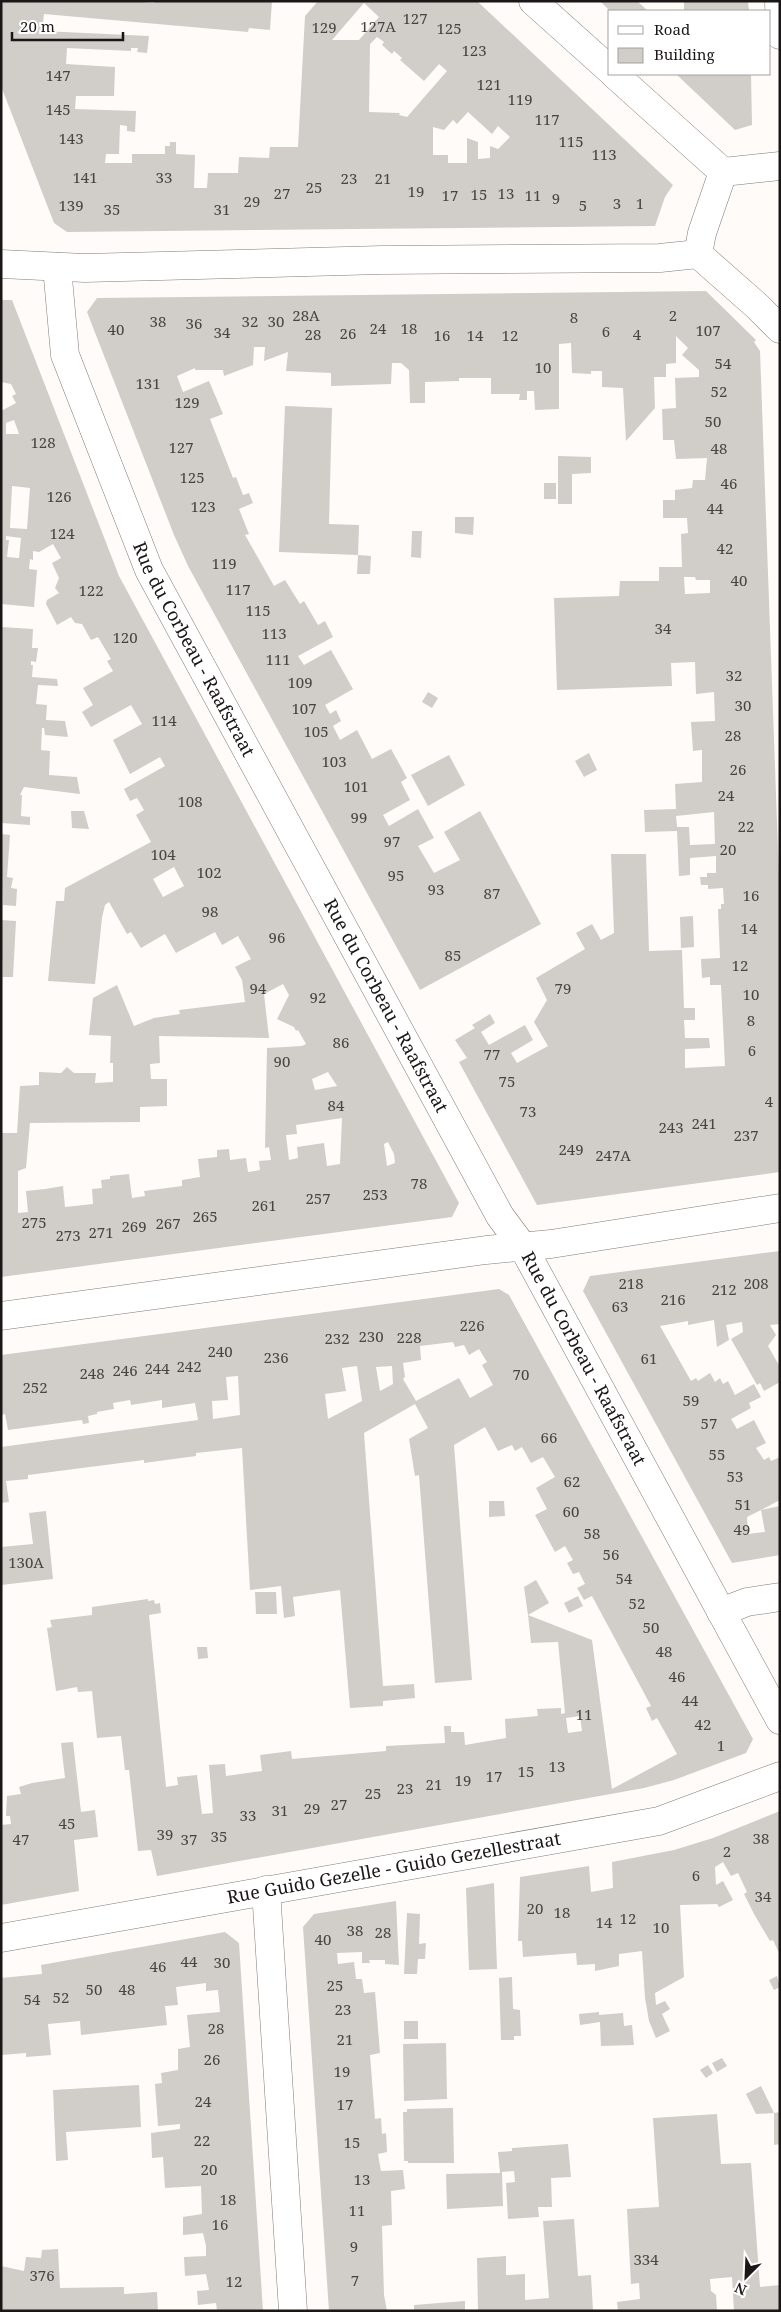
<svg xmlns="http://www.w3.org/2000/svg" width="781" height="2312" font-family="'Noto Serif',serif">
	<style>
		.building { fill: #d1cdc8; fill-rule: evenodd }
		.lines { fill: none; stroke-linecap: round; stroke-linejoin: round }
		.street-casing { stroke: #817b79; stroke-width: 29 }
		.street { stroke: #fff; stroke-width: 28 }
		.labels { text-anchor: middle; stroke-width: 4; stroke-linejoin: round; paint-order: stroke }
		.number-label { font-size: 15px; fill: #484442 }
		.street-label { font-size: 18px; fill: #1a1716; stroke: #fff }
	</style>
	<rect width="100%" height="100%" fill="#fffbf9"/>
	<path class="building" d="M1 1H129L154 3V1H272L270 30 249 28 248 32 44 14 42 31 149 36 147 53 137 52 138 48H131V51L67 48 66 64 115 67 114 96H76L75 109 136 111 135 132 127 131V126L120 125 119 154H106L105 163H132V154H165V146H170V142H176V154L195 155 194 188H207L208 173H238L239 157 269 158 270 147H298L305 16 318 1H477L673 185 665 197 655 226 67 232 54 223 1 86ZM364 3 379 17 359 40H332ZM377 37 384 42 382 45 392 54 394 51 402 58 400 60 424 81 439 64 447 71 407 117 399 115 400 113 369 112 370 44ZM468 112 492 134 498 126 510 137 498 149 490 146V158L478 159V142L467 138V163H448V155H433V127L444 130 453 120 457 124Z
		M600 1H637L648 11H610Z
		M684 1H748L749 11H684Z
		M676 74H751L752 125 735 130Z
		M706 291 756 340 754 342 760 351 780 906V1172L537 1205 459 1062 467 1058 455 1040 475 1028 472 1025 490 1014 495 1023 481 1032 489 1045 525 1025 533 1040 511 1053 517 1063 548 1046 534 1022 547 1000 536 978 585 949 576 933 592 924 601 940 614 933 611 854H646L649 951 682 950 684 1008H695V1020H684L685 1038H709L710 1048 685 1049V1068L725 1066 721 985H710V977L702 978 701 959 720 958 718 909H721V904H724L723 888 708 889V885H701L700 877H707V873H716V856L690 858V875L679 876 677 831 645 832 644 810 676 809 675 784 702 782V750L693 751 691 722 715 721 714 692 696 694 695 662 671 663 672 686 557 690 554 598 619 596 620 581H659V567H682L681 534 688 533 687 518H663V500H675V490L692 488 693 480H705L707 458 676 459 674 440H663L662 409 676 408 675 378 699 377V370L682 355 688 348 676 336V363L666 364V377H654L655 408 626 441 623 388 602 387V371H591V374L572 373 571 343 559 344V409L535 410 534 391H527V400H519L520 394H491V378H459V381L425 382V403H410L409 370 401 363H392L391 384 331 386V373L286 371 288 352 264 361 265 347H254L253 365 224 376 223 370H195V368L177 376 183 392 209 381 223 414 210 419 233 478 236 477 243 495 249 493 253 503 239 509 249 534 245 535 274 586 285 580 300 604 304 601 318 625 325 621 333 637 298 656 304 665 331 650 353 689 325 705 330 714 336 710 341 721 333 726 340 740 357 730 372 759 391 749 407 778 401 782 410 800 383 815 389 826 418 809 434 838 418 846 434 873 460 860 444 832 480 811 541 924 420 990 188 566 174 535 87 312 97 298ZM684 577H695L696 580H710V593L685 594ZM714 812 715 844 690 845 689 827H677L676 816Z
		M1 300H12L119 576 459 1203 452 1217 1 1277V1133H17L20 1086 39 1085V1072L61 1073 67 1067 74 1073H96L95 1083 113 1082V1063H110L111 1036 89 1035 93 998 117 985 134 1026 154 1018 180 1014 179 1010 245 1002 242 980 235 967 251 959 238 936 222 945 215 932 176 953 165 934 141 948 131 932 127 934 109 902 105 905 102 918 95 984 48 981 56 901H64L65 888 151 842 136 815 144 810 137 798 130 801 124 789 165 766 160 757 130 774 113 740 142 724 131 705 91 727 82 712 93 705 83 688 113 671 107 661 111 659 98 637 91 640 82 624 75 623 71 617 57 625 46 604 47 600 59 593 55 588 59 578 52 563 61 558 53 544 39 552 33 551V560L30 559 29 569 37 570 34 607 1 604V411L16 403 12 396 16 394 11 384 1 382ZM14 420 19 434H6V423ZM12 486 30 488 27 529 10 528ZM6 536 21 538 19 558 7 557 9 540H6ZM174 867 184 886 163 897 153 879ZM283 984 289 995 277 1019 294 1027 296 1031 298 1030 306 1044 302 1046 267 1048 265 1148 269 1147 271 1160 259 1161 260 1170 248 1172 246 1158 230 1160 229 1149 217 1150V1157L198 1159 200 1177 182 1180V1186L144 1191 145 1196 132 1198 129 1174 110 1176V1179L101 1180 102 1188 92 1189 93 1204 65 1207 63 1186 45 1189 26 1191 28 1212 18 1213V1171L26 1168 30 1123 140 1122V1107L167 1106V1079H151L150 1064 160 1063 159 1036 269 1038 264 994ZM328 1072 337 1086 315 1090 312 1079ZM342 1118 340 1164 327 1166 324 1143 297 1147 298 1158 289 1160 286 1135 297 1134 296 1125ZM388 1142 394 1154 395 1163 387 1166 384 1144Z
		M285 406 332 408 329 524 359 525 358 555 279 552Z
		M558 456 591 457V473L572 474V504H558Z
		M544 483H556V499H544Z
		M455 517H474L473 535 455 533Z
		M412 531H422L421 558 411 557Z
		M358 555 371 556 370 574H357Z
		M1 627 33 629 32 648H38L36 662 31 661V665H33L32 677 57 679 58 686 38 685 36 704 47 705 46 720 65 721 68 737 45 735 44 728H42L41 750 50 751 49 775 77 777 80 794 24 787 20 795H22L21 816 30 817V825L1 823Z
		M428 692 438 698 432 708 422 702Z
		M589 753 597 770 584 777 575 761Z
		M449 755 465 785 428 806 411 775Z
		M71 811H84L89 829 72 828Z
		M1 834 10 835 7 877 13 878 11 888 17 889 16 906 3 905V914Z
		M693 916 694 947 681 948 680 917Z
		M1 920 16 921 13 977H3V987Z
		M780 1251V1324L770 1325 776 1335 768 1346 780 1367V1382L764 1391 760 1383 757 1385 731 1339 743 1332 742 1322 726 1325 729 1340 717 1347 714 1320 688 1325V1321L660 1326 691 1381 696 1378 698 1381 710 1373 715 1382 720 1378 723 1384 728 1381 735 1395 754 1384 761 1397 749 1403 751 1408 731 1419 737 1429 754 1420 766 1443 756 1448 764 1460 769 1457 771 1461 780 1457V1500L761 1510 780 1506V1555L732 1563 583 1291 590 1276ZM761 1510 765 1532 748 1534 747 1517Z
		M499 1289 509 1295 753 1739 746 1753 674 1780 644 1788 157 1876 151 1850 138 1851 129 1770H125L121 1736 97 1738 92 1691 78 1692 77 1687 56 1691 47 1628 52 1627 50 1620 92 1615V1607L148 1599V1601L154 1600 155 1604 160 1603 161 1613 149 1615 166 1787 178 1785 177 1777 197 1775 202 1814 213 1813 209 1765 225 1764 226 1776 262 1771 260 1755 291 1751 292 1759 386 1751V1746L445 1743 444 1726H451V1732H464L465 1745 506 1738 505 1719 538 1716 537 1709 561 1708V1714L565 1713 558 1642 531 1643 528 1615 592 1640 612 1789 677 1754 657 1718 652 1721 646 1708 651 1706 592 1596 584 1600 577 1588 585 1584 579 1572 573 1574 567 1563 573 1560 565 1546 555 1552 535 1515 547 1509 536 1488 555 1477 543 1457 531 1463 522 1447 515 1451 512 1445 498 1451 485 1427 454 1445 472 1680 435 1683 419 1475 415 1476 409 1439 428 1428 415 1404 364 1433 383 1686 414 1684 415 1698 383 1701V1706L350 1708 340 1590 293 1597 295 1616 284 1618 281 1586 250 1590 242 1448 196 1453V1456L144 1463V1460L28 1475V1479L6 1481 9 1502 1 1503V1447L198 1420 195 1403 162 1408V1400L131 1405 130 1400 113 1403 114 1409 97 1412V1414L88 1416 89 1423 83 1424 82 1420 8 1430 5 1414 1 1415V1355ZM453 1342 455 1347 464 1345 469 1355 479 1349 487 1362 482 1365 493 1385 470 1398 459 1378 416 1401 403 1379 405 1377 403 1363 421 1360 420 1346ZM357 1366 362 1401 328 1419 325 1394 346 1391 342 1368ZM392 1366 393 1384 380 1391 376 1367ZM238 1376 240 1415 213 1419 212 1401 228 1400 226 1377ZM580 1716 582 1731 568 1733 566 1718Z
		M489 1501H504L505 1516 489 1517Z
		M46 1511 53 1579 1 1585V1547L33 1544 29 1513Z
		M536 1580 549 1603 528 1615 524 1587Z
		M255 1592H276L277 1614H256Z
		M578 1596 583 1606 569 1613 564 1603Z
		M197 1647H207L208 1658 198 1659Z
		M73 1742 81 1812 95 1810 98 1837 74 1840 79 1891 1 1905V1825L11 1824 10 1816H6L7 1796 21 1794 19 1787 32 1783 65 1778 61 1743Z
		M780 1811V1955L773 1940 770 1941 754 1914 744 1894 747 1892 738 1873 731 1876 723 1862 715 1867 716 1885 723 1881 733 1900 719 1907 717 1904 680 1905 684 1977 655 1993 656 2005 665 2001 670 2009 662 2014 670 2031 656 2038 649 2021 645 1998 642 1951 619 1954V1966L595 1971V1964L577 1965 576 1953 523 1957 522 1941H518L520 1877 589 1866 591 1892 613 1888 612 1862 674 1850 713 1838Z
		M494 1883 497 1969 469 1970 466 1888Z
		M396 1901 399 1965 385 1964V1960H369L370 1963H362V1952L337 1953 338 1964 354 1962 356 1979H362L364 1993 375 1992 380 2053 370 2055 375 2119 381 2118 382 2134 386 2133 387 2152 378 2154 381 2171 403 2170 405 2189 391 2191 392 2225 382 2226 384 2295 387 2311H329L303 1927 314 1914Z
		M407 1913 420 1914 419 1944 426 1943 425 1959H418L417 1974H404Z
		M225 1932 239 1943 263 2311H217L216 2303 198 2305 197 2291 209 2290 206 2274 185 2276 184 2257 206 2256V2246L203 2233 183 2235V2217L202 2214 201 2186 165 2188 163 2157 152 2158 151 2133 180 2129V2124L158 2126 155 2084 162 2083 161 2073 178 2070V2049L190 2047 187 2015 220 2012 218 1990 206 1991V1983L176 1987 178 2005 165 2006 167 2025 81 2035 80 2021 48 2024 51 2055 26 2057V2053L1 2055V1978L42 1974 41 1965Z
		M777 1976 780 1987 774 1990 769 1980Z
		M512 1977 513 2009 520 2010 521 2036H514V2040H501L499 1978Z
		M599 2012V2015L623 2013 624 2026 632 2025 634 2045 601 2046 600 2022 580 2025 579 2014Z
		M404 2021H418V2039H404Z
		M446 2043 447 2099 404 2101 403 2044Z
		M722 2058 727 2066 717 2072 712 2063Z
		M708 2065 713 2073 706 2078 700 2070Z
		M139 2085 141 2127 66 2132 68 2160 56 2161 53 2090Z
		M761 2086 774 2113 780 2112V2144L774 2145V2113L756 2114 746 2094Z
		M453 2108 454 2163H408V2161H404L403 2112H407V2109Z
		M717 2114 721 2164 751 2163 760 2287 780 2285V2311H734L732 2277 710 2279 711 2291 716 2295 717 2311H618L617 2302 640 2299 639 2283 631 2284 627 2209 659 2207 653 2118Z
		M568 2144 571 2177 551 2178 552 2207H538L539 2217 508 2219 506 2183 515 2182 514 2171 502 2172 503 2206 447 2209 446 2174 500 2173 498 2152 512 2151V2148Z
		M574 2219 578 2276 591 2275 593 2311H478L477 2258 506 2256V2275L525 2274V2300L549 2298 543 2221Z
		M58 2249 60 2288 124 2287V2294L157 2292 158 2311H1V2266L24 2271 26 2257 41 2258 42 2250Z
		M465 2301V2311H414V2305Z"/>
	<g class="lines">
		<g class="street-casing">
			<g id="street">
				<path d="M533 1 610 70"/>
				<path d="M779 1 780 35"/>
				<path d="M614 74 723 172"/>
				<path d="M723 172 702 233 698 254 758 307 780 329"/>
				<path d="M723 172 780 166"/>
				<path d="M1 264 85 268 382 260 660 258 698 254"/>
				<path id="s1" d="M57 267 65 355 149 570 500 1216 523 1247 780 1720"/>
				<path d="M1 1316 486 1250 551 1244 780 1208"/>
				<path d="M721 1612 747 1602 780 1597"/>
				<path d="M266 1890 293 2311"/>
				<path id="s2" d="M1 1938 659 1821 780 1776"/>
			</g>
		</g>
		<use href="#street" class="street"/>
	</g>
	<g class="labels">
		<g class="number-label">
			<text x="415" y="24">127</text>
			<text x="378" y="32">127A</text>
			<text x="324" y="33">129</text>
			<text x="449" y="34">125</text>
			<text x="474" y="56">123</text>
			<text x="58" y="81">147</text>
			<text x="489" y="90">121</text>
			<text x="520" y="105">119</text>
			<text x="58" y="115">145</text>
			<text x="547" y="125">117</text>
			<text x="71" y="144">143</text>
			<text x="571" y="147">115</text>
			<text x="604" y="160">113</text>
			<text x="85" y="183">141</text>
			<text x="164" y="183">33</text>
			<text x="349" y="184">23</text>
			<text x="383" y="184">21</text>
			<text x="314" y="193">25</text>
			<text x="416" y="197">19</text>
			<text x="282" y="199">27</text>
			<text x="506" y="199">13</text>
			<text x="479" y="200">15</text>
			<text x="450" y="201">17</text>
			<text x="533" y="201">11</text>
			<text x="556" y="204">9</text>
			<text x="252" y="207">29</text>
			<text x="617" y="209">3</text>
			<text x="640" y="209">1</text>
			<text x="71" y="211">139</text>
			<text x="583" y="211">5</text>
			<text x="112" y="215">35</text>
			<text x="222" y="215">31</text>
			<text x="306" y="321">28A</text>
			<text x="673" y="321">2</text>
			<text x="574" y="323">8</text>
			<text x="158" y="327">38</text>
			<text x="250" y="327">32</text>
			<text x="276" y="327">30</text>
			<text x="194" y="329">36</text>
			<text x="378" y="334">24</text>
			<text x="409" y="334">18</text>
			<text x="116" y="335">40</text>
			<text x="708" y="336">107</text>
			<text x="606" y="337">6</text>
			<text x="222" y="338">34</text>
			<text x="348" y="339">26</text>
			<text x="313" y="340">28</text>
			<text x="637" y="340">4</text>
			<text x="442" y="341">16</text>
			<text x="475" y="341">14</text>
			<text x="510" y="341">12</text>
			<text x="723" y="369">54</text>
			<text x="543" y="373">10</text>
			<text x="148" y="389">131</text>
			<text x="719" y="397">52</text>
			<text x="187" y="408">129</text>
			<text x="713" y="427">50</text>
			<text x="43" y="448">128</text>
			<text x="181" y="453">127</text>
			<text x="719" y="454">48</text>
			<text x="192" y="483">125</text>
			<text x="729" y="489">46</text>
			<text x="59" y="502">126</text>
			<text x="203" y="512">123</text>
			<text x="715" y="514">44</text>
			<text x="62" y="539">124</text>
			<text x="725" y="554">42</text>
			<text x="224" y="569">119</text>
			<text x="739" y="586">40</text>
			<text x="238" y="595">117</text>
			<text x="91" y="596">122</text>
			<text x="258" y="616">115</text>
			<text x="663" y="634">34</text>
			<text x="274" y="639">113</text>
			<text x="125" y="643">120</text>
			<text x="278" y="665">111</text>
			<text x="734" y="681">32</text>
			<text x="300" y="688">109</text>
			<text x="743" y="711">30</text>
			<text x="304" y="714">107</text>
			<text x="164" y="726">114</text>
			<text x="316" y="737">105</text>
			<text x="733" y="741">28</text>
			<text x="334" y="767">103</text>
			<text x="738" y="775">26</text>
			<text x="356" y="792">101</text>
			<text x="726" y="801">24</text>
			<text x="190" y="807">108</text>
			<text x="359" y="823">99</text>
			<text x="746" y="832">22</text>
			<text x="392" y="847">97</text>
			<text x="728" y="855">20</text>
			<text x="163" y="860">104</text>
			<text x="209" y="878">102</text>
			<text x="396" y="881">95</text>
			<text x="436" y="895">93</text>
			<text x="492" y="899">87</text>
			<text x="751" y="901">16</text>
			<text x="210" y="917">98</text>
			<text x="749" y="934">14</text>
			<text x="277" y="943">96</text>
			<text x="453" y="961">85</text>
			<text x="740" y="971">12</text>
			<text x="258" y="994">94</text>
			<text x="563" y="994">79</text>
			<text x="751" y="1000">10</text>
			<text x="318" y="1003">92</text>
			<text x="751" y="1026">8</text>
			<text x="341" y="1048">86</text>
			<text x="752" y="1056">6</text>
			<text x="492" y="1060">77</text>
			<text x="282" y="1067">90</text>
			<text x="507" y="1087">75</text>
			<text x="769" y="1107">4</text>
			<text x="336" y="1111">84</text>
			<text x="528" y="1117">73</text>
			<text x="704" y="1129">241</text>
			<text x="671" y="1133">243</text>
			<text x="746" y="1141">237</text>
			<text x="571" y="1155">249</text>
			<text x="613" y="1161">247A</text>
			<text x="419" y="1189">78</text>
			<text x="375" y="1200">253</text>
			<text x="318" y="1204">257</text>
			<text x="264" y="1211">261</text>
			<text x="205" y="1222">265</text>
			<text x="34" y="1228">275</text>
			<text x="168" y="1229">267</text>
			<text x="134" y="1232">269</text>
			<text x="101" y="1238">271</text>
			<text x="68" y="1241">273</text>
			<text x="631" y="1289">218</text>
			<text x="756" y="1289">208</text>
			<text x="724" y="1295">212</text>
			<text x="673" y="1305">216</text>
			<text x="620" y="1312">63</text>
			<text x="472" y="1331">226</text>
			<text x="371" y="1342">230</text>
			<text x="409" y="1343">228</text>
			<text x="337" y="1344">232</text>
			<text x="220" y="1357">240</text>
			<text x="276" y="1363">236</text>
			<text x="649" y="1364">61</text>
			<text x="189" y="1372">242</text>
			<text x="157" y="1374">244</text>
			<text x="125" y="1376">246</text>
			<text x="92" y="1379">248</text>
			<text x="521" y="1380">70</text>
			<text x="35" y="1393">252</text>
			<text x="691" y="1406">59</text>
			<text x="709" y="1429">57</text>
			<text x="549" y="1443">66</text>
			<text x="717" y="1460">55</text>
			<text x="735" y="1482">53</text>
			<text x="572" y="1487">62</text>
			<text x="743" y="1510">51</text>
			<text x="571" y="1517">60</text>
			<text x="742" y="1535">49</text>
			<text x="592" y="1539">58</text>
			<text x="611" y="1560">56</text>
			<text x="26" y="1568">130A</text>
			<text x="624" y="1584">54</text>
			<text x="637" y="1609">52</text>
			<text x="651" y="1633">50</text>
			<text x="664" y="1657">48</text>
			<text x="677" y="1682">46</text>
			<text x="690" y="1706">44</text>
			<text x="584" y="1720">11</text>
			<text x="703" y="1730">42</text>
			<text x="721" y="1751">1</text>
			<text x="557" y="1772">13</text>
			<text x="526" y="1777">15</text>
			<text x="494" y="1782">17</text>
			<text x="463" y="1786">19</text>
			<text x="434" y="1790">21</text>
			<text x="405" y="1794">23</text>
			<text x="373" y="1799">25</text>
			<text x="339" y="1810">27</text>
			<text x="312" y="1814">29</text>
			<text x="280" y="1816">31</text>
			<text x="248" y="1821">33</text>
			<text x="67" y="1829">45</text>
			<text x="165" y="1840">39</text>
			<text x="219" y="1842">35</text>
			<text x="761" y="1844">38</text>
			<text x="21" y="1845">47</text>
			<text x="189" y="1845">37</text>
			<text x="727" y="1857">2</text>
			<text x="696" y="1881">6</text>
			<text x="763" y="1902">34</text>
			<text x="535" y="1914">20</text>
			<text x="562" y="1918">18</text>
			<text x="628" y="1924">12</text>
			<text x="604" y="1928">14</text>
			<text x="661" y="1933">10</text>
			<text x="355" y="1936">38</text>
			<text x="383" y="1938">28</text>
			<text x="323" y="1945">40</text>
			<text x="189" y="1967">44</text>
			<text x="222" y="1968">30</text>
			<text x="158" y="1972">46</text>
			<text x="335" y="1991">25</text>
			<text x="94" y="1995">50</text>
			<text x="127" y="1995">48</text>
			<text x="61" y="2003">52</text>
			<text x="32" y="2005">54</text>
			<text x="343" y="2015">23</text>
			<text x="216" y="2034">28</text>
			<text x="345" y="2045">21</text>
			<text x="212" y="2065">26</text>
			<text x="342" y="2077">19</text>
			<text x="203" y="2107">24</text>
			<text x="345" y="2110">17</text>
			<text x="202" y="2146">22</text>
			<text x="352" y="2148">15</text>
			<text x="209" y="2175">20</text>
			<text x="362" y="2185">13</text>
			<text x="228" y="2205">18</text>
			<text x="357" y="2216">11</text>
			<text x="220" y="2230">16</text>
			<text x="354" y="2252">9</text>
			<text x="646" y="2265">334</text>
			<text x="42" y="2281">376</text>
			<text x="355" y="2286">7</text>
			<text x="234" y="2287">12</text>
		</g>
		<g class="street-label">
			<text dy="6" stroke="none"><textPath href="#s1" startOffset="410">Rue du Corbeau - Raafstraat</textPath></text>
			<text dy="6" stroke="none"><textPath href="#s1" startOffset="815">Rue du Corbeau - Raafstraat</textPath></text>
			<text dy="6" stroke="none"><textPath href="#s1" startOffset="1220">Rue du Corbeau - Raafstraat</textPath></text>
			<text dy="6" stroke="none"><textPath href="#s2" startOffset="399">Rue Guido Gezelle - Guido Gezellestraat</textPath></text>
		</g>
	</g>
	<rect width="781" height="2312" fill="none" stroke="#1a1716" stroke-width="5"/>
	<rect x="608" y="10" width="162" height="65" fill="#ffffff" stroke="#a3a2a2"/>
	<rect x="618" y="26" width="25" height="8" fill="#ffffff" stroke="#a3a2a2"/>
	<text x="654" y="35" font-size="15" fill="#1a1716">Road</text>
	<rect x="618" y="48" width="25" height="15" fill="#d1cdc8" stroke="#a3a2a2"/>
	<text x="654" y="60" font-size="15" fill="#1a1716">Building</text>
	<g transform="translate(746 2277) rotate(204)" stroke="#ffffff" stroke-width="4" paint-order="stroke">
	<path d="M0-4L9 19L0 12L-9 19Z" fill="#1a1716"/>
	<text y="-8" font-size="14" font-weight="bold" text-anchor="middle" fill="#1a1716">N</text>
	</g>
	<path d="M12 32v8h111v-8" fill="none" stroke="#1a1716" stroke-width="2.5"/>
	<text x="20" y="32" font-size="15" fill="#1a1716" stroke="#ffffff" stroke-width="4" paint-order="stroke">20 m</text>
</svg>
